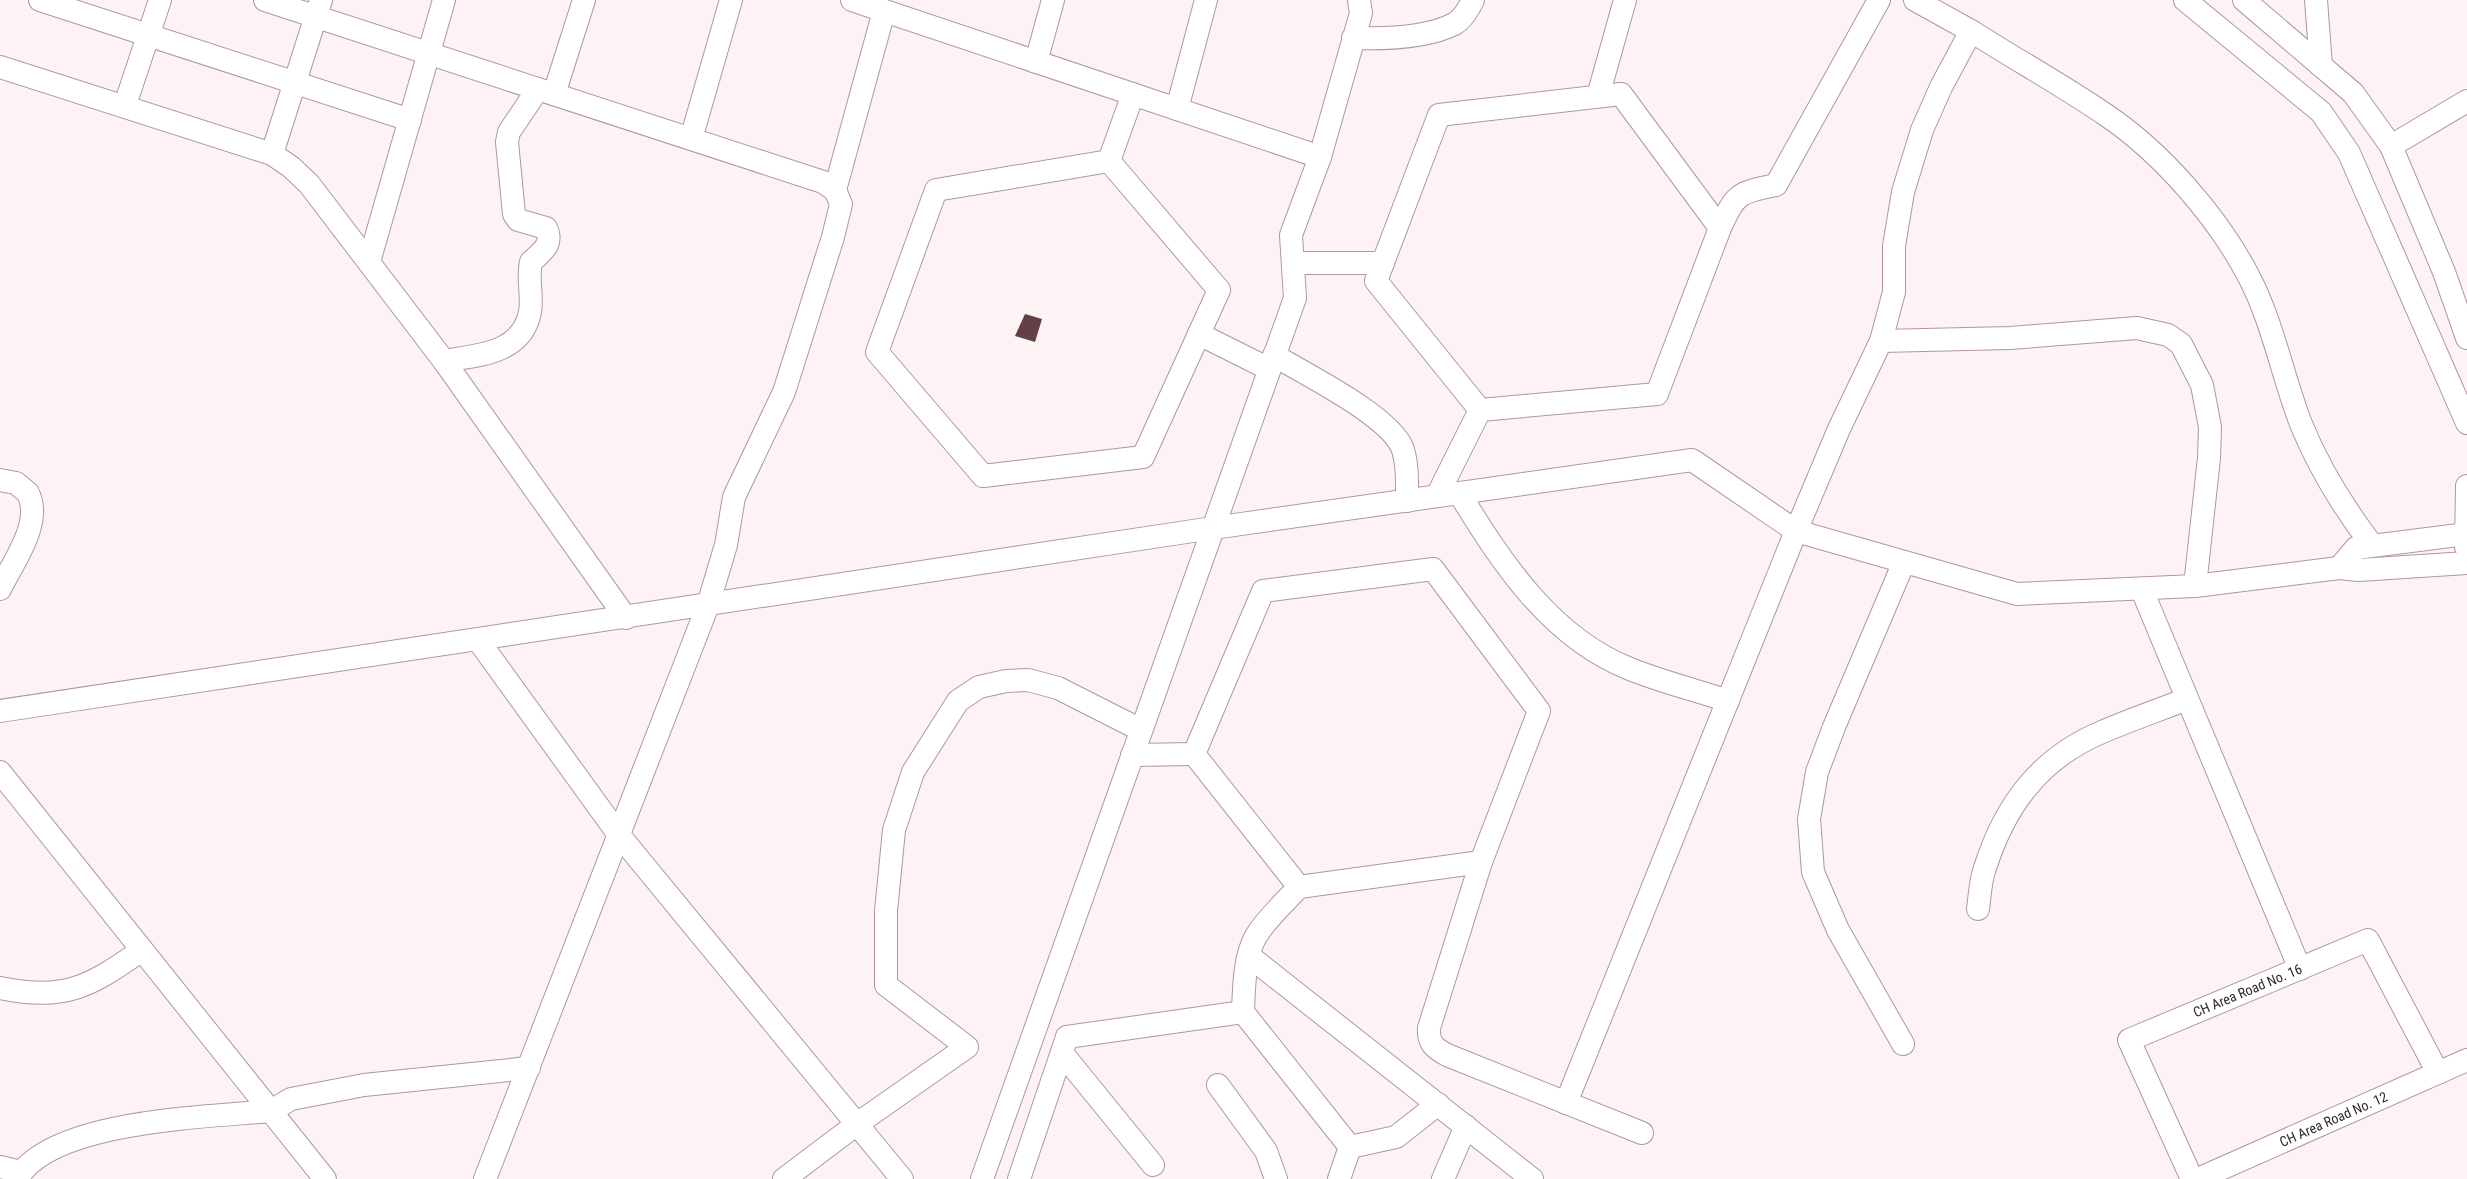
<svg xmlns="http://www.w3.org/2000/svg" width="2467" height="1179" font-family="'Roboto Condensed',sans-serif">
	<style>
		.building { fill: #633f47 }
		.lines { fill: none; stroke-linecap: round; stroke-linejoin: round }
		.minor-casing { stroke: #b1979c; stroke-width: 24 }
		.minor { stroke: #fff; stroke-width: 22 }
		.labels { text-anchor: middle; stroke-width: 5; stroke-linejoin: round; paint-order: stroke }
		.street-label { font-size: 14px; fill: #32282a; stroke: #fff }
	</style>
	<rect width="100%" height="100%" fill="#fdf2f4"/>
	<path class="building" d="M1025 314 1042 319 1035 342 1015 336Z"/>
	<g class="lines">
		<g class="minor-casing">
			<g id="minor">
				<path d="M40 0 410 120"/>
				<path d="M265 0 823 182 835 190 841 204 833 237 784 392 734 497 726 545 708 605 485 1179"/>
				<path d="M852 0 1320 157"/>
				<path d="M2185 0 2321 112 2349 153 2467 423"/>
				<path d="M2244 0 2353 93 2391 146 2444 272 2467 338"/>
				<path d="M2316 0 2321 66"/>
				<path d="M1971 31C2015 59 2062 85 2106 115 2161 152 2217 216 2248 275 2273 322 2282 375 2301 424 2319 468 2343 507 2372 545"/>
				<path d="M1353 38C1383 39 1427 38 1454 24 1462 20 1469 8 1473 0"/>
				<path d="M1036 62 1053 0"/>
				<path d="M0 67 272 154 291 167 309 184 444 361 626 618"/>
				<path d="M554 94 584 0"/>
				<path d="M1621 94 1720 228 1657 394 1480 410 1376 281 1439 115Z"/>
				<path d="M1598 96 1625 0"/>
				<path d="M125 105 160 0"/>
				<path d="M1177 109 1206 0"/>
				<path d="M691 139 731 0"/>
				<path d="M2391 146 2467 101"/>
				<path d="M272 154 321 0"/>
				<path d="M1109 161 1219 290 1143 457 983 476 877 352 936 190Z"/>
				<path d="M1109 161 1133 94"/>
				<path d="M835 190 884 11"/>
				<path d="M1720 228C1736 193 1738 193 1776 185L1879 0"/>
				<path d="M369 262 444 0"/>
				<path d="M1293 263H1383"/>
				<path d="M1199 334 1269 369"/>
				<path d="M1881 341 2010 338 2137 328 2168 335 2181 344 2202 385 2210 427 2209 458 2195 586"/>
				<path d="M1274 355C1306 375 1387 414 1402 447 1408 463 1407 484 1407 501"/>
				<path d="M444 361C478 355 522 354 530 312 533 296 527 279 531 262 542 251 554 245 546 228L518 220 514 214 507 142 509 132 538 89"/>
				<path d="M0 480 16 483 28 493C43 523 13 562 0 589"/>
				<path d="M1459 493C1502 563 1551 638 1630 669 1662 682 1696 690 1728 701"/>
				<path d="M1437 496 1480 410"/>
				<path d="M2466 547 2467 486"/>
				<path d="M2339 568 2356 548 2467 534"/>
				<path d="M1433 569 1539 711 1481 862 1299 887 1194 754 1263 591Z"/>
				<path d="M2142 590 2300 969"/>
				<path d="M478 640 619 835 902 1179"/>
				<path d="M0 711 1213 528 1692 460 1796 531 2017 594 2195 586 2339 568 2359 570 2467 563"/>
				<path d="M1132 755 1194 754"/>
				<path d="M0 772 325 1179"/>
				<path d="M1481 862 1429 1028C1428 1043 1434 1048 1447 1055L1642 1133"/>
				<path d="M1978 909C1980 896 1980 881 1985 868 2005 805 2040 758 2102 732 2130 720 2159 710 2187 699"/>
				<path d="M1249 956 1532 1179"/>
				<path d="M0 988C66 1001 89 987 142 950"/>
				<path d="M1243 1012C1244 988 1244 957 1256 936 1267 918 1285 902 1299 887"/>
				<path d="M1067 1037 1243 1012 1350 1147 1339 1179"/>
				<path d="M1903 1044 1838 930 1813 872 1809 819 1817 772 1834 727 1904 562"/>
				<path d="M1062 1053 1153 1165"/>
				<path d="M1218 1085 1266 1151 1276 1179"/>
				<path d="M1566 1103 1796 531 1839 429 1881 341 1894 292V246L1903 192 1922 130 1941 87 1971 31 1915 0"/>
				<path d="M1350 1147 1396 1137 1438 1104"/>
				<path d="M0 1167 21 1172"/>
				<path d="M17 1179C51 1120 209 1117 271 1111L291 1099 364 1085 529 1068"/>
				<path d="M784 1179 857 1124 967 1047 886 985V911L894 830 913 772 958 701 979 687 1006 681 1028 680 1058 688 1141 730"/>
				<path d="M982 1179 1295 298 1291 235 1320 157 1361 13 1359 0"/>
				<path d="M1019 1179 1067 1037"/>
				<path d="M1443 1179 1466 1126"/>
				<path id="s1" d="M2192 1179 2129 1040 2368 940 2438 1073"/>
				<path id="s2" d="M2198 1179 2467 1060"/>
			</g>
		</g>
		<use href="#minor" class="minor"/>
	</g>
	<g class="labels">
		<g class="street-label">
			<text dy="5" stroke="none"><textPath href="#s1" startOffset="281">CH Area Road No. 16</textPath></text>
			<text dy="5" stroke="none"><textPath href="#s2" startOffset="148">CH Area Road No. 12</textPath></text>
		</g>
	</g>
</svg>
